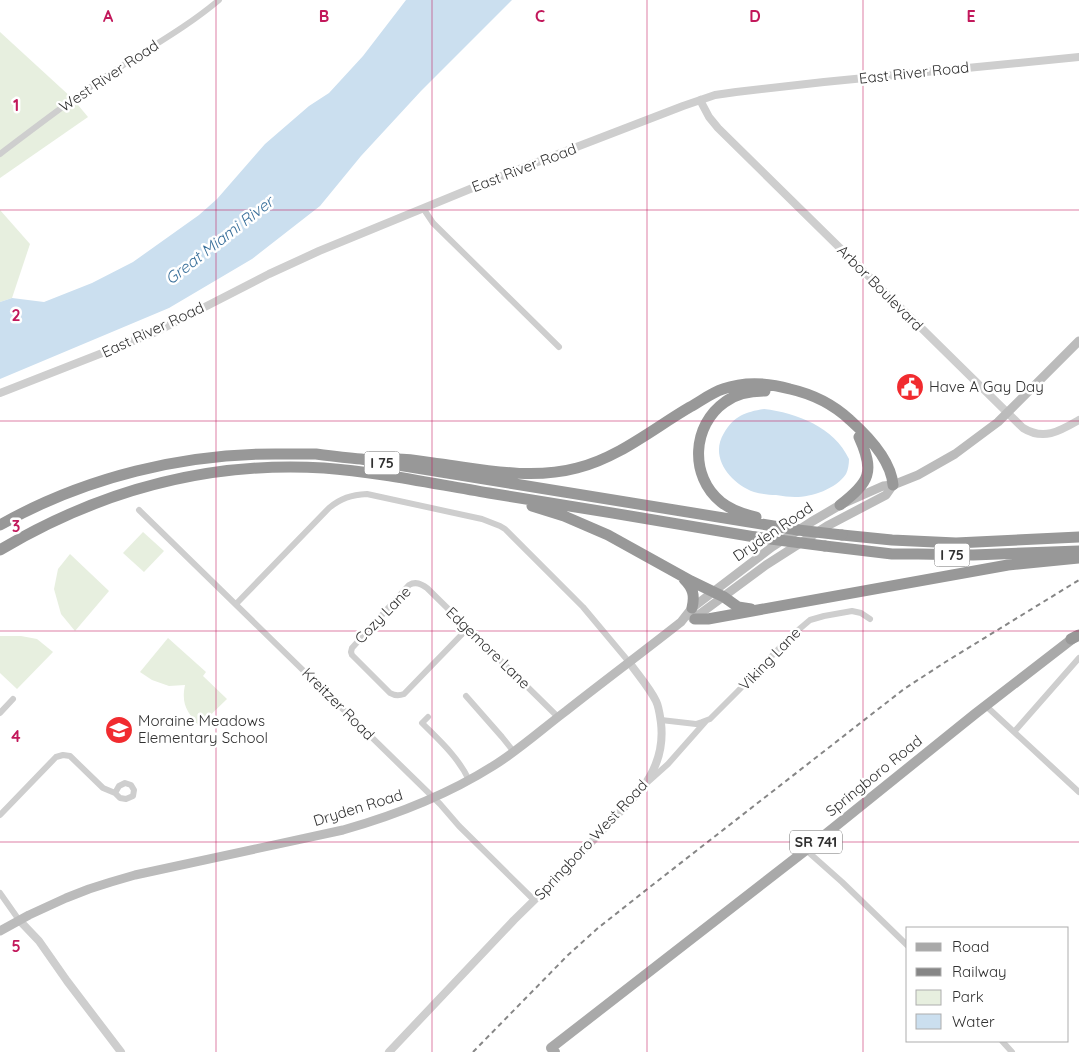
<svg xmlns="http://www.w3.org/2000/svg" width="1079" height="1052" font-family="Quicksand,sans-serif">
	<style>
		.green { fill: #e7efdf }
		.water { fill: #cbdfef }
		.lines { fill: none; stroke-linecap: round; stroke-linejoin: round }
		.minor { stroke: #cecece; stroke-width: 6 }
		.tertiary { stroke: #cecece; stroke-width: 8 }
		.secondary { stroke: #bbb; stroke-width: 9 }
		.primary { stroke: #a9a9a9; stroke-width: 10 }
		.motorway { stroke: #989898; stroke-width: 11 }
		.rail { stroke: #868686; stroke-width: 2; stroke-dasharray: 5 4; stroke-linecap: butt }
		.motorway-bridge { stroke: #989898; stroke-width: 11 }
		.grid { fill: none; stroke: #c2185b; stroke-width: 1; stroke-opacity: 0.55 }
		.labels { text-anchor: middle; stroke-width: 5; stroke-linejoin: round; paint-order: stroke }
		.shield { fill: #fff; stroke: #6f6f6f; stroke-width: 1 }
		.shield-label { font-size: 14px; font-weight: bold; fill: #313131 }
		.street-label { font-size: 15px; fill: #313131; stroke: #fff }
		.poi-label { font-size: 15px; fill: #313131; stroke: #fff; text-anchor: start }
		.water-label { font-size: 16px; font-style: italic; fill: #396f9a; stroke: #fff }
		.grid-label { font-size: 16px; text-anchor: middle; font-weight: bold; fill: #c2185b; stroke: #fff; stroke-width: 5; stroke-linejoin: round; paint-order: stroke }
	</style>
	<rect width="100%" height="100%" fill="#fff"/>
	<path class="green" d="M0 32 73 99 88 117 0 178Z
		M0 210 30 244 12 298 0 302Z
		M143 532 164 551 144 572 123 553Z
		M70 554 109 591 75 631 61 614 54 589 58 569Z
		M0 636H21L37 639 53 652 17 689 0 673Z
		M168 638 206 672 203 676 227 699 199 726C187 712 181 704 185 685L169 686 152 680 140 672Z"/>
	<path class="water" d="M406 0H512L421 91 361 156 320 206 252 259 169 308 0 379V302L12 298 44 302 92 283 133 262 199 215 217 199 265 144 309 106 329 93 363 56Z
		M764 409C797 413 834 427 849 459 849 464 848 470 846 474 836 489 812 497 795 497 789 497 783 496 776 495 769 495 761 494 754 492 730 483 709 457 724 433 734 416 745 412 764 409Z"/>
	<g class="lines">
		<path class="minor" d="M0 154C37 126 73 98 111 73 147 49 186 28 219 0
			M423 208 433 223 559 347
			M139 510 440 804 459 826 534 900
			M236 604 329 508C341 498 351 495 367 494L482 519 500 526 505 529 583 607 629 662
			M468 628 404 694C399 696 395 696 390 693L352 655 351 652 352 648 409 585C416 581 421 584 427 588L558 717
			M466 696 502 737 514 752
			M986 706 1079 792
			M0 713 13 699
			M428 717 422 723C440 741 458 757 469 780
			M661 720 696 724 702 722 710 719 738 691 790 637 810 620 824 616 852 611 861 613 870 619
			M1014 732 1079 658
			M649 781 668 764 706 721
			M0 815 56 757 63 755 70 756 103 788 115 793 120 798 126 799 133 796 134 790 131 785 125 783 119 786 115 793
			M806 850 842 882 908 946
			M0 893 19 920
			M1002 1041 1012 1052"/>
		<path class="tertiary" d="M700 100 709 117 718 128 1023 428C1044 441 1060 431 1079 420
			M0 393 156 332 269 274 319 251 509 173 683 106 715 95 736 92 824 82 1079 57
			M19 920 39 941 67 981 121 1052
			M389 1052 514 920 561 874 640 791C656 771 664 749 661 723 660 716 659 707 656 701 649 687 638 675 629 662"/>
		<path class="secondary" d="M693 619 766 565 827 526 886 495 893 485
			M0 931 29 915 66 898 89 889 111 882 135 875 343 830C396 815 447 795 493 766 519 750 542 729 566 711 604 681 643 652 681 622L692 608 772 547 811 522 840 505 883 486 893 485 918 475 955 454 998 422 1079 341"/>
		<path class="primary" d="M555 1052 551 1048 806 850 975 714 1076 636"/>
		<path class="motorway" d="M396 459C412 459 426 462 441 464 486 470 532 480 577 468 618 458 654 428 690 407 701 401 711 393 723 389 745 381 769 383 790 389 812 394 834 405 850 420 868 436 891 460 893 485
			M840 505C870 482 875 472 859 437
			M532 506 564 516 608 535 691 581 724 597 738 607 751 609
			M756 517C743 514 731 510 721 502 689 476 692 425 725 402 737 393 750 391 765 391
			M0 525C85 477 184 453 281 454 293 454 304 454 316 454 331 456 346 458 361 459L798 530
			M842 535 892 540 956 543 1079 537
			M825 546 892 554H918L973 555 1079 551
			M0 550C99 491 208 461 324 468 379 472 434 484 489 493 578 507 666 522 755 537
			M684 579C693 588 695 595 692 608
			M695 619H708L1008 565 1079 558
			M1071 639 1079 635"/>
		<path class="rail" d="M473 1052 568 955 598 928 655 883 904 689 947 661 1079 580"/>
		<path class="motorway-bridge" d="M798 530 842 535
			M755 537 825 546"/>
	</g>
	<path class="grid" d="M216 0V1052M432 0V1052M647 0V1052M863 0V1052M0 210H1079M0 421H1079M0 631H1079M0 842H1079"/>
	<defs>
		<g id="civic-disc" transform="scale(1.4375)"><circle r="9.5" fill="#f12b2f" stroke="#fff"/><path d="M-.6-6.5H3V-4.5H.6V-3L4-1V1h2V6H-6V1h2V-1L-.6-3ZM-1.2 2.5V6h2.4V2.5Z" fill="#fff"/></g>
		<g id="school-disc" transform="scale(1.4375)"><circle r="9.5" fill="#f12b2f" stroke="#fff"/><path d="M0-5L7-2L0 1L-7-2ZM-4 1L0 2.5L4 1V4Q0 6-4 4Z" fill="#fff"/></g>
	</defs>
	<g fill-rule="evenodd">
		<use href="#civic-disc" x="910" y="387"/>
		<use href="#school-disc" x="119" y="730"/>
	</g>
	<g class="labels">
		<g class="shield">
			<rect x="364.5" y="451.5" width="35" height="23" rx="4"/>
			<rect x="934.5" y="543.5" width="35" height="23" rx="4"/>
			<rect x="790" y="830.5" width="52" height="23" rx="4"/>
		</g>
		<g class="shield-label">
			<text x="382" y="468">I 75</text>
			<text x="952" y="560">I 75</text>
			<text x="816" y="847">SR 741</text>
		</g>
		<g class="street-label">
			<text transform="translate(914 73) rotate(-6)" y="5">East River Road</text>
			<text transform="translate(109 76) rotate(-34)" y="5">West River Road</text>
			<text transform="translate(524 168) rotate(-21)" y="5">East River Road</text>
			<text transform="translate(880 288) rotate(45)" y="5">Arbor Boulevard</text>
			<text transform="translate(153 330) rotate(-25)" y="5">East River Road</text>
			<text transform="translate(773 532) rotate(-34)" y="5">Dryden Road</text>
			<text transform="translate(383 615) rotate(-46)" y="5">Cozy Lane</text>
			<text transform="translate(488 648) rotate(44)" y="5">Edgemore Lane</text>
			<text transform="translate(770 659) rotate(-46)" y="5">Viking Lane</text>
			<text transform="translate(338 704) rotate(45)" y="5">Kreitzer Road</text>
			<text transform="translate(874 776) rotate(-39)" y="5">Springboro Road</text>
			<text transform="translate(358 808) rotate(-17)" y="5">Dryden Road</text>
			<text transform="translate(591 840) rotate(-47)" y="5">Springboro West Road</text>
		</g>
		<g class="poi-label">
			<text x="929" y="392">Have A Gay Day</text>
			<text x="138" y="726">Moraine Meadows<tspan x="138" dy="17">Elementary School</tspan></text>
		</g>
		<g class="water-label">
			<text transform="translate(219 240) rotate(-38)" y="6">Great Miami River</text>
		</g>
	</g>
	<g class="grid-label">
		<text x="108" y="22">A</text>
		<text x="324" y="22">B</text>
		<text x="540" y="22">C</text>
		<text x="755" y="22">D</text>
		<text x="971" y="22">E</text>
		<text x="16" y="111">1</text>
		<text x="16" y="321">2</text>
		<text x="16" y="532">3</text>
		<text x="16" y="742">4</text>
		<text x="16" y="952">5</text>
	</g>
	<rect x="906" y="927" width="162" height="115" fill="#ffffff" stroke="#adadad"/>
	<rect x="916" y="943" width="25" height="8" fill="#a9a9a9" stroke="#adadad"/>
	<text x="952" y="952" font-size="15" fill="#313131">Road</text>
	<rect x="916" y="968" width="25" height="8" fill="#868686" stroke="#adadad"/>
	<text x="952" y="977" font-size="15" fill="#313131">Railway</text>
	<rect x="916" y="990" width="25" height="15" fill="#e7efdf" stroke="#adadad"/>
	<text x="952" y="1002" font-size="15" fill="#313131">Park</text>
	<rect x="916" y="1014" width="25" height="15" fill="#cbdfef" stroke="#adadad"/>
	<text x="952" y="1027" font-size="15" fill="#313131">Water</text>
</svg>
